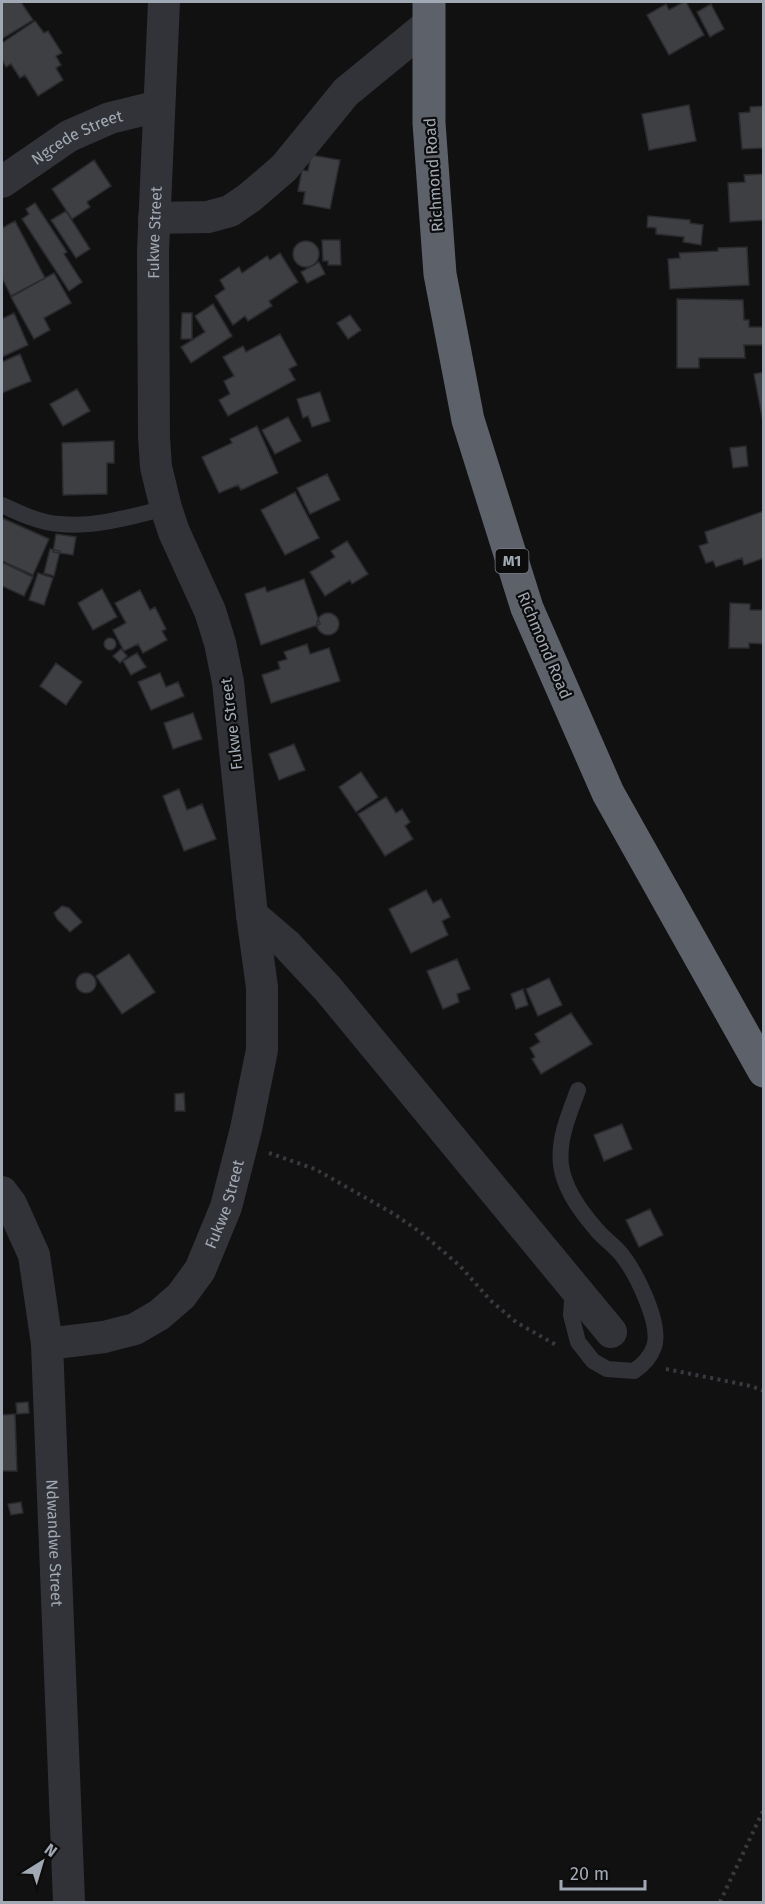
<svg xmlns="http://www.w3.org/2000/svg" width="765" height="1904" font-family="'Fira Sans',sans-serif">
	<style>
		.building { fill: #3d3f42; stroke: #2b2b2f; stroke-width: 1.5 }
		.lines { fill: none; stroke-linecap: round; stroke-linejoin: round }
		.path { stroke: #383a3f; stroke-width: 4; stroke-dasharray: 3 4.5; stroke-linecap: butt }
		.lane { stroke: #323338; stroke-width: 16 }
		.street { stroke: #323338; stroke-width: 32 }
		.highway { stroke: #5d6169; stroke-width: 33 }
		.labels { text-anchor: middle; stroke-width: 4.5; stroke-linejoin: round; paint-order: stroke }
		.shield { fill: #0c0c0d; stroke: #747a82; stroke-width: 1.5 }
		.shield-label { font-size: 15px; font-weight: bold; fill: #a1a9b4 }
		.street-label { font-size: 16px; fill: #a1a9b4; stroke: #0c0c0d }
	</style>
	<rect width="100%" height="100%" fill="#111112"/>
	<path class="building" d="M2 2H21L33 20 2 39Z
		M684 2H686L704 35 669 55 647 15 666 4 669 10Z
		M711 4 724 29 710 37 697 12Z
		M35 21 44 33 48 31 62 53 56 56 61 65 56 68 63 80 38 96 25 75 20 78 11 64 6 67 2 60V43Z
		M689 105 696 141 649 150 642 114Z
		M764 106V148L742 149 739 113 750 112V107Z
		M311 155 340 160 330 209 303 204 305 192 298 191 302 170 308 171Z
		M94 160 111 186 87 202 90 207 72 219 52 189Z
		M764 174V220L730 222 728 183 745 182 744 175Z
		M35 203 67 252 64 254 82 282 69 291 22 219 29 214 26 209Z
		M66 211 90 249 76 258 51 220Z
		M648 216 690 220V223L703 225 701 245 683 242 684 237 656 234V228L647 227Z
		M15 221 45 278 11 296 2 278V228Z
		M322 240H340L341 265H328V261H323Z
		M293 254a13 13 0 1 1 26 0a13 13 0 1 1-26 0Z
		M747 247 749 285 670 289 668 259 680 258 679 253 718 251V248Z
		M280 253 298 282 269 301 272 306 248 321 245 316 233 325 215 296 225 289 220 280 239 267 242 273 267 256 270 260Z
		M319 262 325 274 307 283 301 272Z
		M54 273 71 303 44 318 50 330 34 339 11 297Z
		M677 299 743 300 744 320H749V327H764V345H744L745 358H699V368H677Z
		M213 304 232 336 191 363 181 347 205 332 195 316Z
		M14 313 28 345 2 357V319Z
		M182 313H192V339H181Z
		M350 315 361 330 348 339 337 323Z
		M280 334 297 365 289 369 295 380 228 416 219 400 230 394 224 381 234 376 223 357 243 346 246 352Z
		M20 354 31 381 2 393V362Z
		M764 372V422H763L754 374Z
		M77 389 90 411 63 426 50 404Z
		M320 392 330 421 312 427 308 416 303 418 297 399Z
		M288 417 301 441 275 454 262 430Z
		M257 426 278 473 241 490 238 485 219 493 202 457 232 443 230 439Z
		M114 441V463H107V494L63 495 62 443Z
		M746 446 748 466 733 468 730 448Z
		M327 474 340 500 310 514 297 488Z
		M295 492 319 538 285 555 261 510Z
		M764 511V558L744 565 742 558 716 567 713 561 706 563 699 546 708 543 705 532Z
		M2 518 49 539 33 575 2 561Z
		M56 534 76 537 73 555 53 552Z
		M347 541 368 574 352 584 350 580 325 596 310 572 335 557 331 551Z
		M50 549 60 551 54 576 44 573Z
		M2 562 33 577 24 596 2 586Z
		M38 573 53 578 44 605 29 600Z
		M304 579 320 624 261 645 245 594 265 587 267 592Z
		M102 589 117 617 93 630 78 603Z
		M140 590 150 610 155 607 166 629 162 631 167 640 143 653 138 644 124 651 113 630 126 623 115 603Z
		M730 603 750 604V610H764V644L749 643V648H729Z
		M317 624a11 11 0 1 1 22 0a11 11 0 1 1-22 0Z
		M104 644a6 6 0 1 1 12 0a6 6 0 1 1-12 0Z
		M307 644 310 654 329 648 340 681 271 703 262 675 280 669 278 662 287 659 284 652Z
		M121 649 127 656 120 663 113 656Z
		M137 653 146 667 131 675 123 661Z
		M56 663 82 682 66 705 40 686Z
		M160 673 166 687 178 682 184 696 151 710 138 682Z
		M193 713 202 739 173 749 164 723Z
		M294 744 305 770 279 780 269 754Z
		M361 772 378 797 356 812 339 787Z
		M179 789 187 810 202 804 216 839 184 851 163 796Z
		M386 797 396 813 402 809 410 822 405 826 413 839 385 856 358 814Z
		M426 890 433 903 441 899 450 917 442 921 448 935 411 953 389 909Z
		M62 906 69 908 82 922 70 932 57 919 54 913Z
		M129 954 155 992 122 1014 96 976Z
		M457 959 470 989 457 994 459 1002 443 1009 427 971Z
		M76 983a10 10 0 1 1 20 0a10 10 0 1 1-20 0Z
		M549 978 562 1005 538 1016 526 989Z
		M523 989 528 1005 516 1009 511 994Z
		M571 1013 592 1044 541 1074 532 1059 535 1057 530 1048 540 1042 535 1034Z
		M184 1093 185 1111H175V1094Z
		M622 1124 632 1149 604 1161 594 1135Z
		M650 1209 663 1235 639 1247 626 1220Z
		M28 1402 29 1413 17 1414 16 1403Z
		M15 1414 17 1471H2V1415Z
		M21 1502 23 1513 11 1515 8 1504Z"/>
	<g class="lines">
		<path class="path" d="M269 1153 315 1169 394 1214 423 1234 460 1266 490 1300 516 1322 556 1345
			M666 1369 751 1386 764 1391
			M720 1902 764 1809"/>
		<path class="lane" d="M2 505C19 513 40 523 60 524 95 528 132 516 166 508
			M573 1287 571 1315 578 1342 593 1361 607 1369 634 1371C643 1365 650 1358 654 1347 662 1324 636 1273 622 1255 614 1245 603 1238 596 1229 581 1212 564 1188 561 1165 558 1139 569 1114 578 1090"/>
		<g class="street">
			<path id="s1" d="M2 182 69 136 110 118 159 106"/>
			<path d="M154 218 208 217 230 211 249 198 284 168 346 92 429 24"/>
			<path d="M252 915 287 945 328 989 611 1332"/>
			<path id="s2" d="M2 1192 11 1204 34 1255 47 1344 69 1902"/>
			<path id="s3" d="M47 1344 104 1337 135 1329 159 1315 181 1296 200 1270 226 1207 246 1129 262 1050V987L252 915 228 682 220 643 210 611 174 532 166 508 156 467 154 437 153 251 164 2"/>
		</g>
		<path class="highway" d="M429 2V123L440 274 468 420 527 608 608 793 764 1071"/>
	</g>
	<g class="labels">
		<rect class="shield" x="495.5" y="549" width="33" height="24" rx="4.5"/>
		<g class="shield-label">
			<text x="512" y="566">M1</text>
		</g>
		<g class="street-label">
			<text dy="6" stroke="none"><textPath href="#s1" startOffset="88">Ngcede Street</textPath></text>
			<text transform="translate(433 175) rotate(-94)" y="6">Richmond Road</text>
			<text dy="6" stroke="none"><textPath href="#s3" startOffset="1240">Fukwe Street</textPath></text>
			<text transform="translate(545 645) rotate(67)" y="6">Richmond Road</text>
			<text transform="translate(231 724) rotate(-97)" y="6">Fukwe Street</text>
			<text dy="6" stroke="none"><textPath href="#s3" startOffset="249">Fukwe Street</textPath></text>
			<text dy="6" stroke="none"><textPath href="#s2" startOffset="360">Ndwandwe Street</textPath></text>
		</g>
	</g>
	<rect width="765" height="1904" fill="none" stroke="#a1a9b4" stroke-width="6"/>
	<g transform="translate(42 1862) rotate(37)" stroke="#0c0c0d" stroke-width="4.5" paint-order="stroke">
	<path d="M0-4.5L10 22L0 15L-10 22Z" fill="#a1a9b4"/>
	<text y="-9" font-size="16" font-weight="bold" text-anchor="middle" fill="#a1a9b4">N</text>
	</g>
	<path d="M561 1880v9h84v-9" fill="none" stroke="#a1a9b4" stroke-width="3"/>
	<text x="570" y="1880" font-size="18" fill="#a1a9b4" stroke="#0c0c0d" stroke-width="4.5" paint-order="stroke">20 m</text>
</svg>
